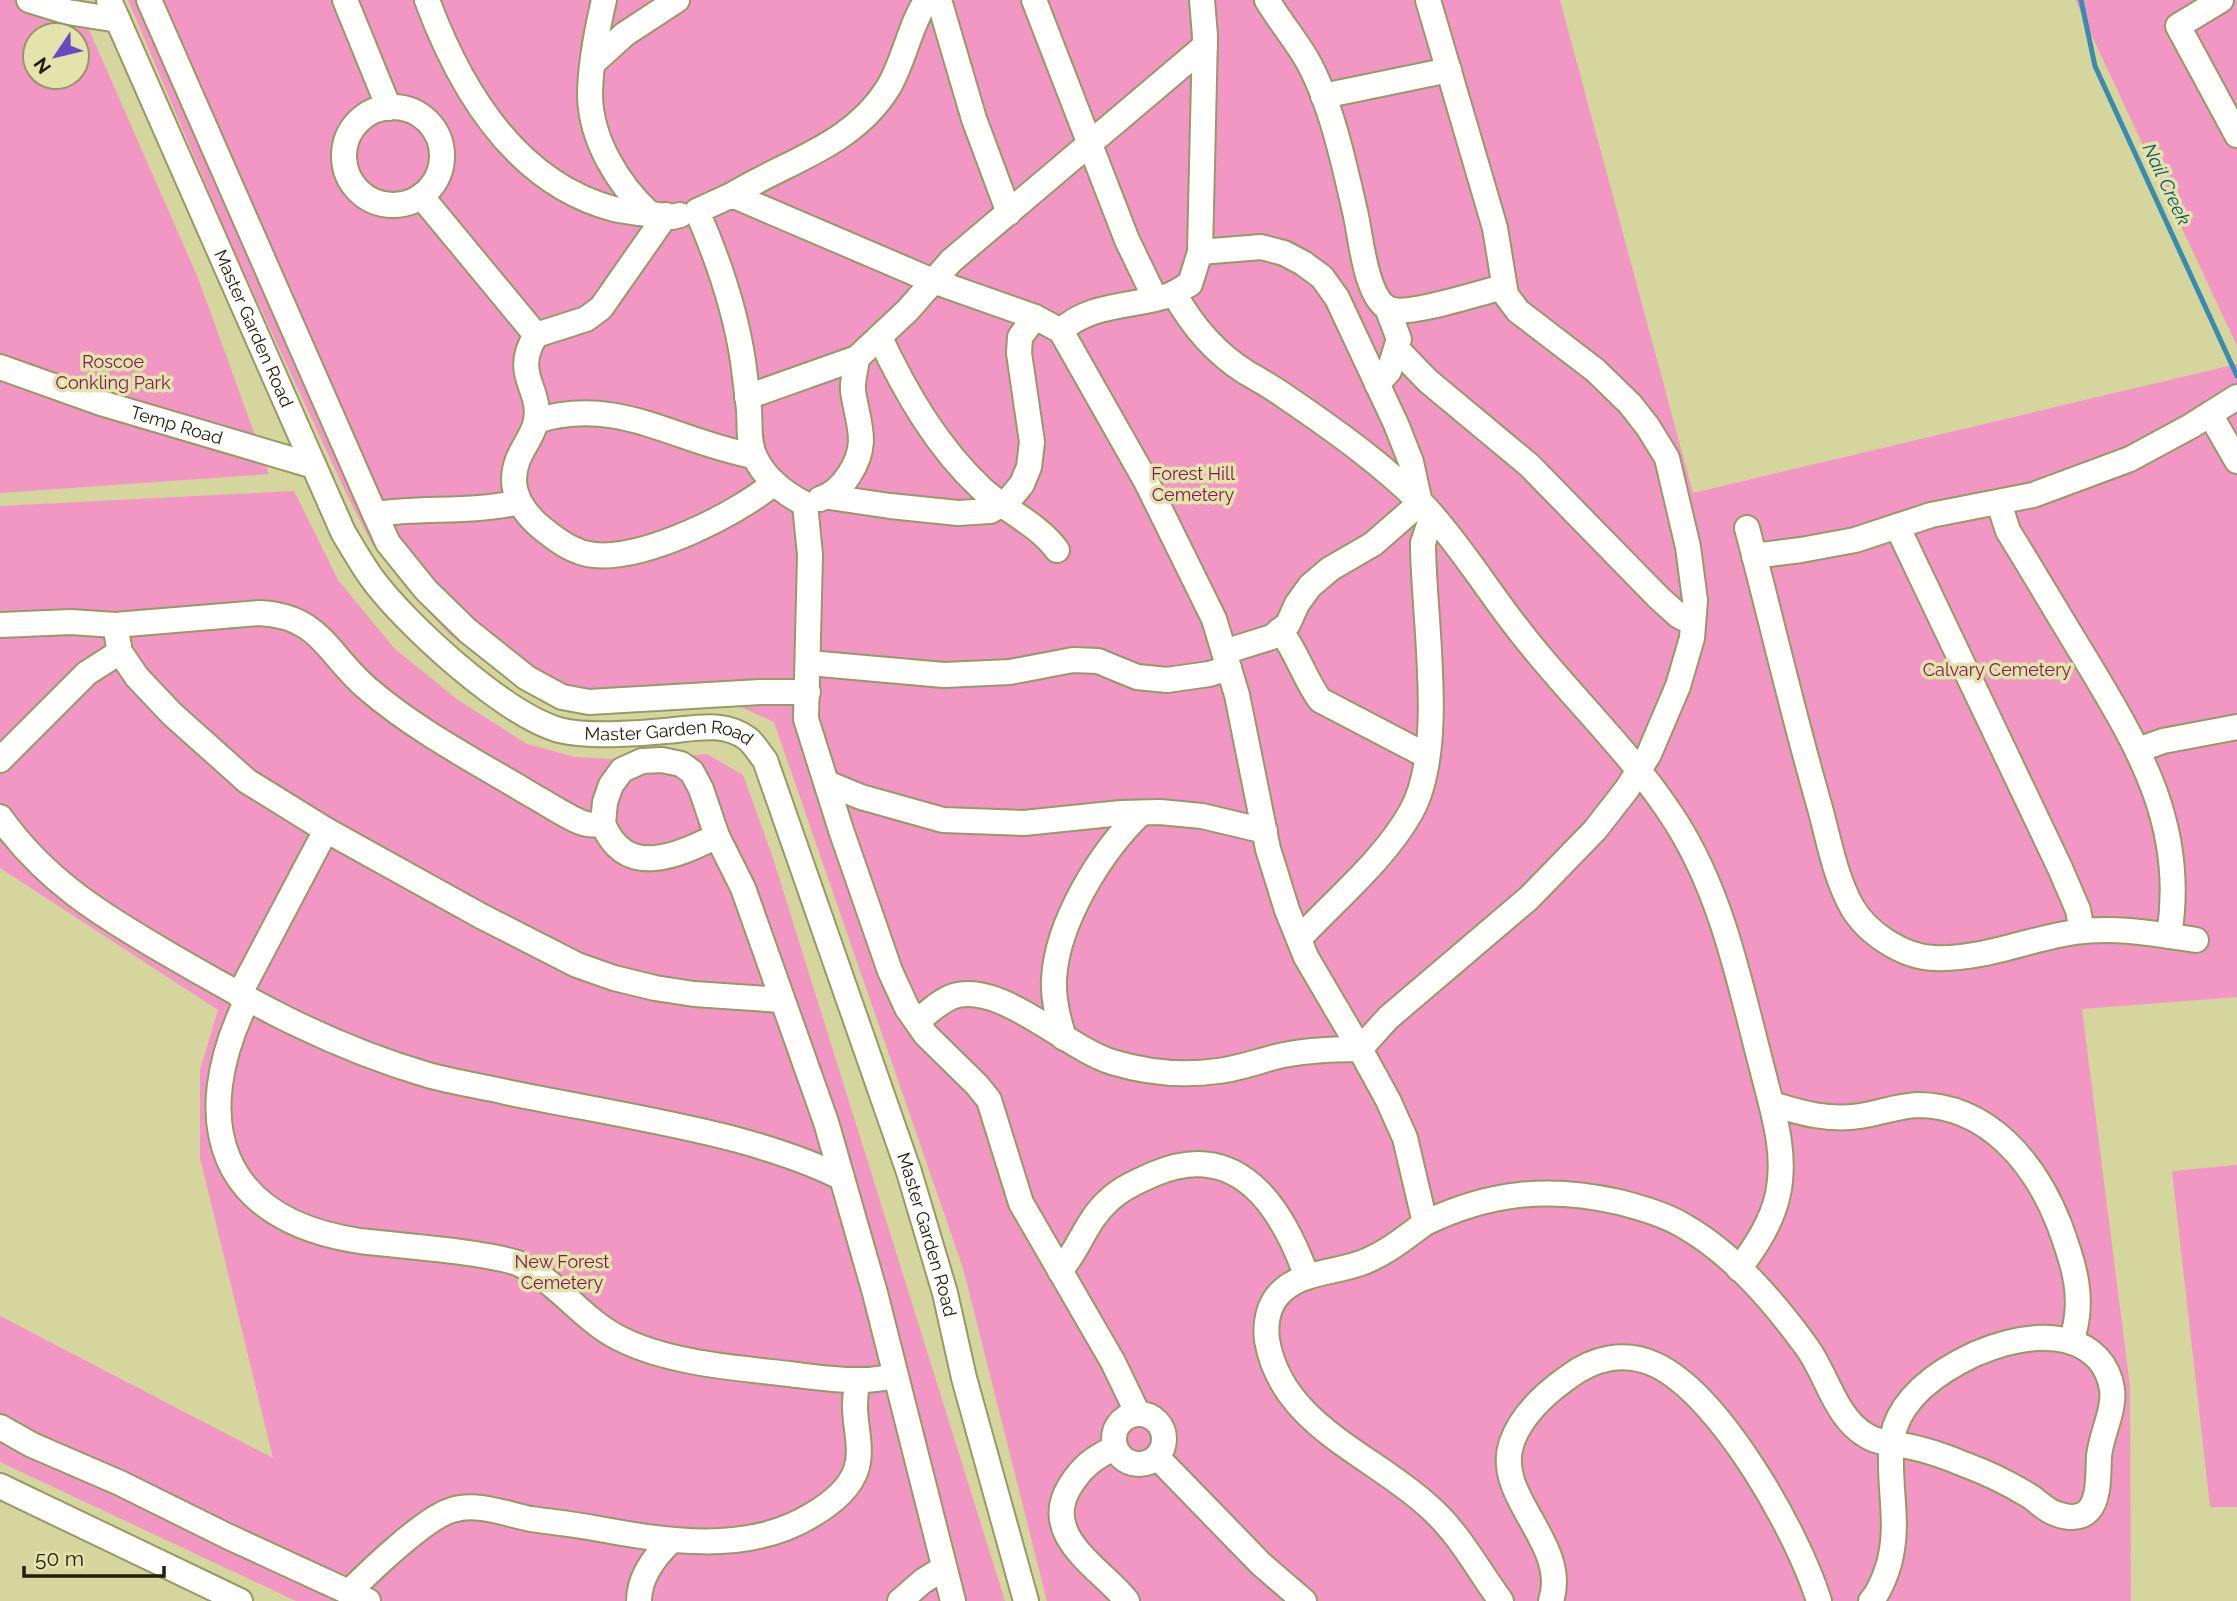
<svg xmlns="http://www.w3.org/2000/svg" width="2237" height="1601" font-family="Raleway,sans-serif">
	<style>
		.green { fill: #f296c3; fill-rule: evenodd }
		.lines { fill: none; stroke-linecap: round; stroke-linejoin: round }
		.stream { stroke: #388cb0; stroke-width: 5 }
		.minor-casing { stroke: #989963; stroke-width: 28 }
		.minor { stroke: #fff; stroke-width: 24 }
		.labels { text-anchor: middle; stroke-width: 7; stroke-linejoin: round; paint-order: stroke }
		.street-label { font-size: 18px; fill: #20200a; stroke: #e2e4ab }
		.park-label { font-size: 18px; fill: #831858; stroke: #e2e4ab }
		.water-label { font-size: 19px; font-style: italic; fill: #0f546e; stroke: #e2e4ab }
	</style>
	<rect width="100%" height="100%" fill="#d4d69e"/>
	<path class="green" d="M0 0H76L198 278 269 474 0 493ZM35 35H77V77H35Z
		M128 0H1560L1693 493 2237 364V997L2082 1009 2130 1386 2131 1601H1047L963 1268 774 722 730 702 587 711 517 687 450 635 403 584 372 544 346 493 232 246Z
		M2076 0H2237V346L2077 4Z
		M294 491 338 580 394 648 458 700 527 744 575 757 631 760 707 754 743 775 772 855 1005 1601H296L0 1462V1316L273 1458 200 1158V1070L218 1010 0 868V506Z
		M2237 1165V1507H2210L2172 1171Z"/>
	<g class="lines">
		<path class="stream" d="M2081 0 2095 66 2237 376"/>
		<g class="minor-casing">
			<g id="minor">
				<path d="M29 0 68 12 118 20"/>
				<path id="s1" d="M109 0 343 532C352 547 361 563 371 577 405 624 504 714 559 730 586 737 637 734 665 731 693 729 723 720 748 739 754 744 759 753 765 760L909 1172 945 1293 964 1378 1026 1601"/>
				<path d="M149 0 373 510 388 543 426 590 468 631 527 678 562 697 589 702 760 692H808"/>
				<path d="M345 0 389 108"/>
				<path d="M427 0C460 89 515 183 614 209 632 213 653 214 672 217L680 215"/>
				<path d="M604 0C597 30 590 65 590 96 591 140 618 184 649 213"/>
				<path d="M939 0 974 119 1009 213"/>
				<path d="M1034 0 1127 240 1155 298"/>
				<path d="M1267 0C1279 20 1294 38 1306 58 1331 101 1345 167 1356 216 1361 239 1366 298 1389 309 1409 317 1480 292 1504 287"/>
				<path d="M2221 0 2178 26 2237 135"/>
				<path d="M593 63 625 34 677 0"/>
				<path d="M1323 96 1449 70"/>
				<circle cx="393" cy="156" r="49"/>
				<path d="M732 195C787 161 852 146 888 88 904 62 911 21 927 0"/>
				<path d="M421 196 536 335"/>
				<path d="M666 215 601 308 586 319 536 335C511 375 542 388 536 421 532 441 514 454 514 480 514 500 529 518 543 529 558 541 574 553 594 555 645 560 736 515 774 483"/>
				<path d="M1200 252 1261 247 1284 253 1303 263 1322 277 1337 298 1396 424 1411 462 1420 503 1373 544 1330 569 1310 586 1297 604 1288 624 1272 637 1224 652"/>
				<path d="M1174 293C1192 326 1215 353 1247 373 1259 380 1272 387 1283 395 1333 429 1384 465 1426 508 1462 547 1489 593 1522 634 1572 698 1632 753 1676 822 1723 896 1740 985 1762 1068 1772 1109 1787 1151 1778 1194 1772 1222 1756 1246 1739 1269"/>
				<path d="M1061 331C1089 303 1135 307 1170 295 1177 292 1184 287 1190 284L1200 252 1205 36 1202 0"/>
				<path d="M880 338C906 393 937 447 982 489 1006 511 1038 524 1057 550"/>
				<path d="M1397 349 1428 381 1529 465 1659 598 1679 616 1693 623"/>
				<path id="s2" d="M0 367 101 403 314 466"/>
				<path d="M1377 384 1389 371 1399 339 1387 308"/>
				<path d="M747 397 857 358 908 310 951 261 1205 46"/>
				<path d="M2210 414 2237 461"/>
				<path d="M536 421C618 395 676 442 754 456"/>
				<path d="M829 497 890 506 958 513 990 511 1008 501 1022 484 1029 467 1032 442 1019 353 1020 337 1035 317"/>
				<path d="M820 499C832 495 842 486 849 475 870 443 858 425 853 391 852 381 856 369 857 358"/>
				<path d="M1999 503 2008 531C2034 573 2059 616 2085 658 2139 748 2187 826 2169 936"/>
				<path d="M375 514C423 507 473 513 519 502"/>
				<path d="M1897 526 2060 868 2078 910 2082 931"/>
				<path d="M1747 528C1771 619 1792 710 1818 801 1828 835 1834 875 1852 907 1867 933 1903 957 1934 958 1983 960 2028 939 2075 932 2115 926 2157 934 2196 940"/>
				<path d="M1754 556 1801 550 1855 540 1931 515 2033 495 2130 459 2191 426 2237 397"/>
				<path d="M0 625 71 622 115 625 259 613C321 616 326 653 368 689 417 731 475 761 530 794 543 801 574 822 587 824 592 825 598 824 603 824L605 802 611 785 622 770 642 761 662 760 681 764 692 772 701 789 717 836 743 888 826 1122 875 1293 953 1601"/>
				<path d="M115 625 120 652 137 677 172 714 247 781 326 830 481 916 577 965 614 978 655 988 694 994 782 1000"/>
				<path d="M1280 630C1297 652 1304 678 1320 700L1427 756"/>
				<path d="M809 663 944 675 1010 672 1073 660 1098 661 1137 677 1167 680 1209 674 1229 668"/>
				<path d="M2138 750 2163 741 2237 727"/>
				<path d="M0 760 87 673 120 652"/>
				<path d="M827 783 861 797 943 820 1024 823 1121 813 1160 812 1202 816 1265 831"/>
				<path d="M0 817C45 881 103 916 170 955 256 1005 332 1047 428 1075 453 1082 480 1086 506 1092 583 1108 662 1120 738 1140 774 1150 809 1161 842 1178"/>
				<path d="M603 824C626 879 677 856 717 836"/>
				<path d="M1299 939C1336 899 1384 860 1411 812 1447 748 1423 617 1423 543L1432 516"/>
				<path d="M239 995 326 830"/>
				<path d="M247 1000C188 1121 218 1220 360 1241 401 1246 441 1248 481 1255 493 1257 506 1259 517 1263 557 1280 581 1319 619 1338 667 1363 736 1368 789 1374 814 1377 839 1381 863 1380 874 1380 884 1378 895 1376"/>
				<path d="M917 1022C927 1013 938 1003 951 997 999 979 1066 1048 1112 1062 1145 1072 1183 1076 1218 1071 1237 1069 1256 1062 1275 1057 1303 1050 1331 1049 1360 1049L1388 1018 1529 898 1595 830 1627 789 1649 754 1678 686 1692 638 1695 600 1688 547 1667 458 1648 427 1630 404 1595 370 1518 311 1506 295 1495 228 1428 0"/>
				<path d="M1064 1038C1058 1018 1053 1000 1054 979 1057 922 1101 851 1141 813"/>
				<path d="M1772 1104C1801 1113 1829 1121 1860 1116 1879 1113 1898 1106 1917 1105 1988 1105 2035 1163 2059 1224 2074 1264 2086 1300 2071 1342"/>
				<path d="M1425 1223C1490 1192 1549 1186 1619 1202 1641 1208 1664 1214 1684 1226 1733 1254 1773 1301 1806 1346 1827 1374 1835 1418 1867 1436 1879 1443 1894 1444 1907 1446 1928 1450 1947 1457 1966 1465 1988 1473 2008 1483 2028 1495 2038 1501 2046 1511 2057 1514 2067 1518 2081 1519 2089 1510 2100 1497 2098 1472 2099 1456 2101 1435 2115 1410 2112 1389 2108 1364 2092 1348 2069 1341 2038 1333 2003 1342 1975 1354 1943 1369 1907 1392 1895 1427 1889 1446 1891 1469 1892 1489 1894 1516 1896 1537 1889 1564 1885 1577 1880 1591 1871 1601"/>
				<path d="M1060 1271C1079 1249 1086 1221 1108 1201 1120 1189 1138 1181 1154 1174 1238 1138 1282 1207 1307 1277"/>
				<circle cx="1139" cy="1439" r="25"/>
				<path d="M1138 1414 1113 1362 1021 1203 989 1100 977 1085 926 1035 907 1008 890 971 841 830 806 719 810 555 805 504C784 493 765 479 755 457 748 442 750 425 749 409 747 393 745 377 743 361 735 308 718 259 697 211L732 195 933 281 1035 317 1061 331 1146 481 1214 619 1237 695 1268 849 1287 910 1306 957 1360 1049 1388 1100 1405 1138 1425 1223C1406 1237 1388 1252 1366 1261 1339 1273 1305 1270 1282 1291 1268 1304 1265 1323 1267 1340 1281 1424 1369 1453 1426 1504 1458 1531 1476 1567 1501 1601"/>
				<path d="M0 1427 32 1445 120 1483 227 1536 368 1601"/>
				<path d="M1115 1448C1094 1457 1082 1467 1070 1486 1039 1536 1101 1568 1127 1601"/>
				<path d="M1157 1457 1261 1564 1304 1601"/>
				<path d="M0 1486 240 1601"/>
				<path d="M349 1592C370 1571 426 1517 452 1510 478 1502 506 1514 531 1519 552 1522 573 1524 594 1528 664 1541 747 1555 812 1515 829 1505 849 1490 856 1470 863 1450 855 1427 855 1407 855 1398 856 1389 857 1380"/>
				<path d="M639 1601C639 1577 655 1556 672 1540"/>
				<path d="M900 1601 923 1581 944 1568"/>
				<path d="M1551 1601C1570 1543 1492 1496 1512 1442 1521 1416 1546 1393 1567 1378 1593 1358 1625 1350 1656 1365 1721 1396 1798 1533 1819 1601"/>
			</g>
		</g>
		<use href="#minor" class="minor"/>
	</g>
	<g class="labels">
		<g class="street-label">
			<text dy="6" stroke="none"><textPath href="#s1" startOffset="359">Master Garden Road</textPath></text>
			<text dy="6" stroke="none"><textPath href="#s2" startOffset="186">Temp Road</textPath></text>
			<text dy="6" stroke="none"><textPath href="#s1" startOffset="990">Master Garden Road</textPath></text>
			<text dy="6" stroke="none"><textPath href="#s1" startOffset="1600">Master Garden Road</textPath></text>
		</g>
		<g class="park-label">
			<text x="113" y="368">Roscoe<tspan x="113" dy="21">Conkling Park</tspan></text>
			<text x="1193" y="480">Forest Hill<tspan x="1193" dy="21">Cemetery</tspan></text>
			<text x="1997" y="676">Calvary Cemetery</text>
			<text x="562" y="1268">New Forest<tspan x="562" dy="21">Cemetery</tspan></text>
		</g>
		<g class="water-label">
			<text transform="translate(2167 184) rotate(65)" y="7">Nail Creek</text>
		</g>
	</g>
	<g transform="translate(56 56) rotate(235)"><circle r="33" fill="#e2e4ab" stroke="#94966b" stroke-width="2"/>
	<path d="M0-5L12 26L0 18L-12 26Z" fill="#684bc4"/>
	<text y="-10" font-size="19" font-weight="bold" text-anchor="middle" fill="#20200a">N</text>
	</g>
	<path d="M24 1566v10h140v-10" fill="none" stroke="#20200a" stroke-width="3.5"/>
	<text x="35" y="1566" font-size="21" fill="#20200a" stroke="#e2e4ab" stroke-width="5" paint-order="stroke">50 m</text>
</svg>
